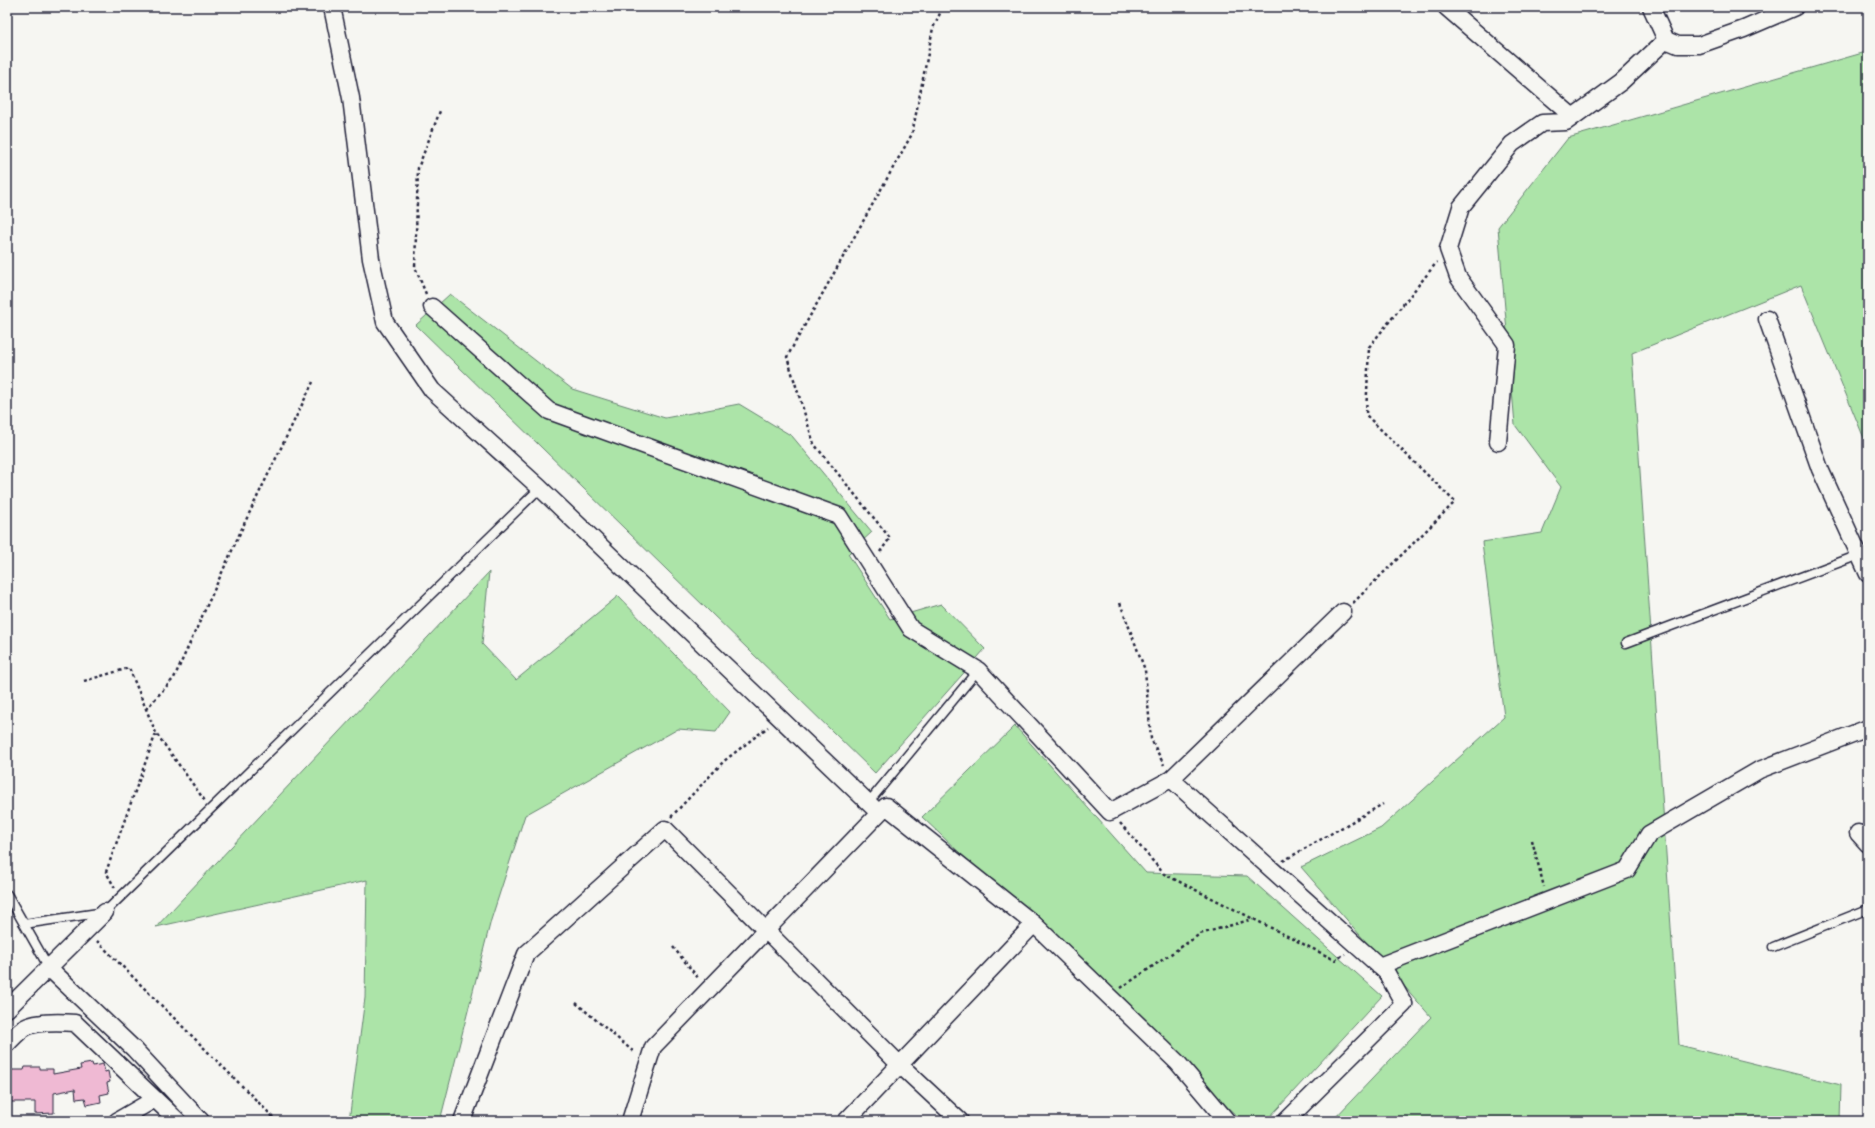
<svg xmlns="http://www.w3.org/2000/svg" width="1875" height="1128" font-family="'Shantell Sans',sans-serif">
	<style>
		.green { fill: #ace4a8; stroke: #678372 }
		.building { fill: #efb9d3; stroke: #22223b }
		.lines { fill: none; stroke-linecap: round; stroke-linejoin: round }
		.service-casing { stroke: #22223b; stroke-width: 11 }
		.minor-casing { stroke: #22223b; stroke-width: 19 }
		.path { stroke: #22223b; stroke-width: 2.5; stroke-dasharray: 3 3; stroke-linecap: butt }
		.service { stroke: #f6f6f2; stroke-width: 8 }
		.minor { stroke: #f6f6f2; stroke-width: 16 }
	</style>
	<rect width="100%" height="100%" fill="#f6f6f2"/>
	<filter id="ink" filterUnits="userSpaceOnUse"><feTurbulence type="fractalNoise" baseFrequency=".025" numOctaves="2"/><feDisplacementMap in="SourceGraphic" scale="8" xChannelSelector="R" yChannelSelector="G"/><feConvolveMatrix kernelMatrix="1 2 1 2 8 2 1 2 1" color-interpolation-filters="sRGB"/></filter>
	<g filter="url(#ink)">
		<path class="green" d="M1866 52 1868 61V448L1801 285 1632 353 1679 1045 1841 1085 1840 1121H1332L1431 1017 1301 867 1381 828 1504 717 1482 542 1542 533 1561 487 1515 425 1498 227 1568 138Z
			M450 294 572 389 665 418 739 404 792 436 872 532 848 554 890 619 941 604 985 649 875 773 416 325Z
			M489 572 482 644 516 680 618 596 730 712 716 732 678 729 525 815 491 920 441 1117 430 1121H349L365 998 367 880 156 927Z
			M1015 726 1146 873 1247 876 1382 996 1266 1121H1242L922 817Z"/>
		<path class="building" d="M92 1063 93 1066 103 1064 105 1072 108 1071 110 1082 107 1083 109 1093 100 1095 101 1102 87 1105 85 1098 76 1099 75 1089 54 1093V1113L35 1114V1102H7V1070H24L25 1067H40V1069H53V1074L81 1069 80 1065Z"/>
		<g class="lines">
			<g class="service-casing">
				<path id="service" d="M1626 643 1859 555
					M868 803 978 670
					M7 894 49 968
					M24 924 105 912 540 488
					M1773 947 1868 909"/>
			</g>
			<g class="minor-casing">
				<path id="minor" d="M332 7 351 98 371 259 385 322 432 390 540 488 879 813
					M1446 7 1573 117
					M1651 7 1666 40 1678 45H1699L1744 29 1795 7
					M432 307 549 411 839 516 911 629 978 670 1110 812 1171 779
					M1767 319 1820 469 1868 574
					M1498 442 1507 345 1458 277 1448 249 1461 207 1512 144 1542 123 1566 122 1621 82 1666 40
					M1858 833 1868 844
					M1379 966 1627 870 1649 834 1759 770 1868 728
					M49 968 134 1049 201 1121
					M7 1009 105 912
					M7 1044C12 1039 17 1033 23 1029 34 1021 61 1022 75 1023L178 1121
					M117 1121 155 1099
					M462 1121 526 954 665 829 900 1065 960 1121
					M630 1121 653 1047 886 806 1034 924 1178 1063 1227 1121
					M846 1121 1034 924
					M1286 1121 1404 1004 1386 972 1171 779 1343 612"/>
			</g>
			<path class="path" d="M426 294 415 267 418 168 440 111
				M880 552 890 538 814 444 787 357 912 134 933 28 943 7
				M1120 603 1145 670 1151 739 1164 765
				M1353 603 1455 502 1366 415 1369 347 1437 262
				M84 681 129 668 156 733
				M146 709 174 678 245 522 313 382
				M671 817 724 761 768 727
				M1120 823 1164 874 1335 960 1345 954
				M1532 840 1544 887
				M1283 861 1383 804
				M115 888 106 872 156 733 205 801
				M97 941 277 1121
				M673 947 699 979
				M1121 988 1200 934 1253 919
				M576 1003 635 1053"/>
			<use href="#service" class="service"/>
			<use href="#minor" class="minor"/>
		</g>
	</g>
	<rect width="1875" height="1128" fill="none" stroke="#f6f6f2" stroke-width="24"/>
	<rect x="12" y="12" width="1851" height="1104" fill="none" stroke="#22223b" stroke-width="1.5" filter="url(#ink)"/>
</svg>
